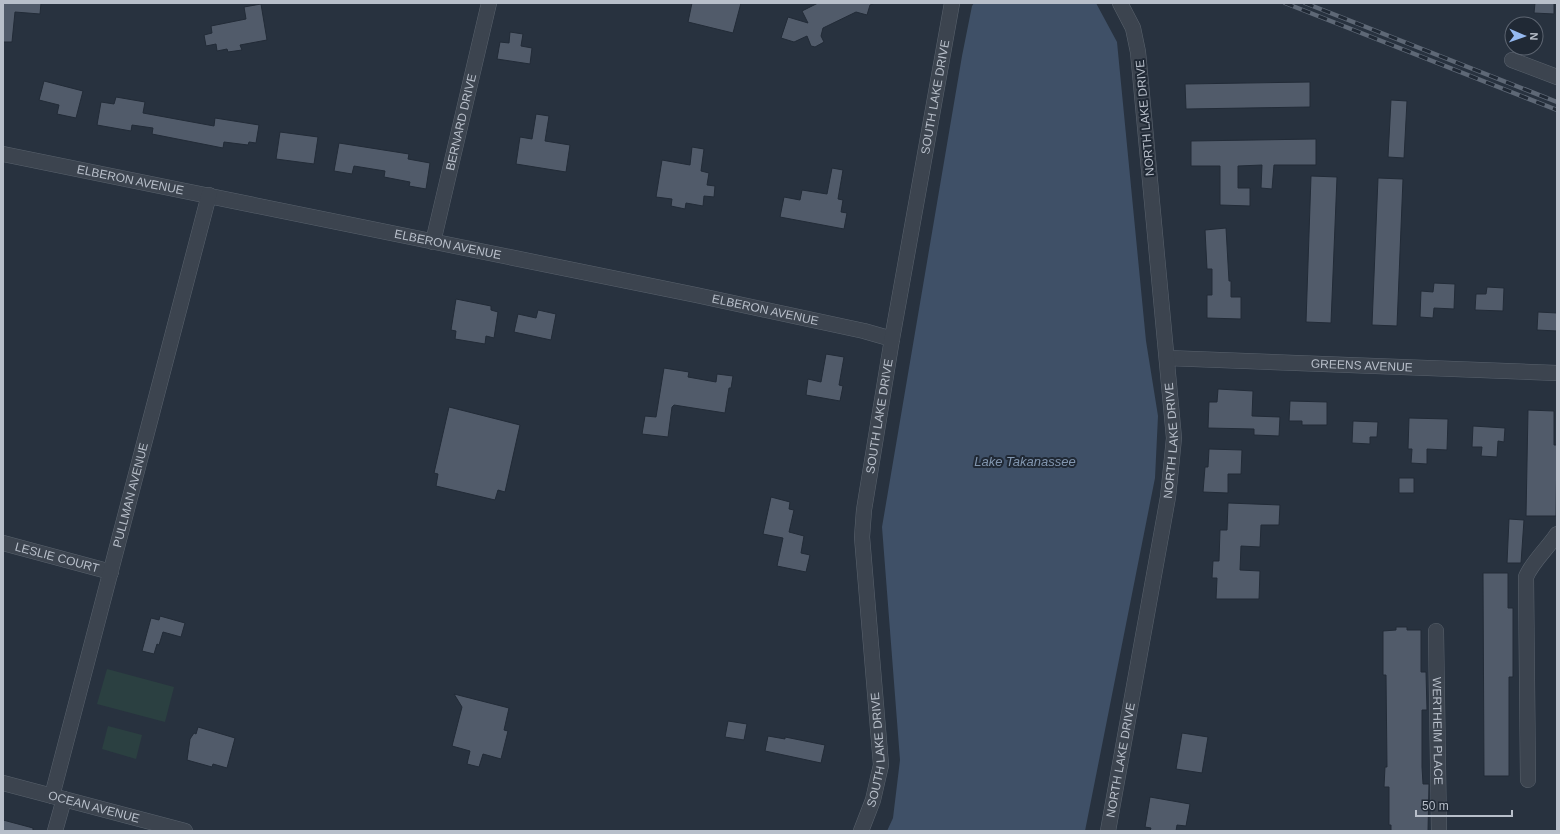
<svg xmlns="http://www.w3.org/2000/svg" width="1560" height="834" font-family="Helvetica,sans-serif">
	<style>
		.green { fill: #2b4041 }
		.water { fill: #3f5067 }
		.building { fill: #515b6a; stroke: #222b37 }
		.lines { fill: none; stroke-linecap: round; stroke-linejoin: round }
		.minor-casing { stroke: #59626d; stroke-width: 16 }
		.minor { stroke: #3c444f; stroke-width: 15 }
		.rail-casing { stroke: #5e6876; stroke-width: 4.5 }
		.rail { stroke: #202935; stroke-width: 3; stroke-dasharray: 9; stroke-linecap: butt }
		.labels { text-anchor: middle; stroke-width: 4; stroke-linejoin: round; paint-order: stroke }
		.street-label { font-size: 12px; fill: #b8bfca; stroke: #202935 }
		.water-label { font-size: 13px; font-style: italic; fill: #8296af; stroke: #202935 }
	</style>
	<rect width="100%" height="100%" fill="#28323f"/>
	<path class="green" d="M107 669 174 687 165 722 97 704Z
		M108 726 142 735 136 759 102 749Z"/>
	<path class="water" d="M974 3H1096L1117 42 1146 341 1158 416 1155 478 1085 831H887L893 818 900 760 882 527 962 56 972 6Z"/>
	<path class="building" d="M3 3H41L40 14 15 12 12 42H3Z
		M692 3H741L733 33 688 22Z
		M818 3H875L870 5 867 15 856 12 823 28 821 36 824 42 815 47 811 46 807 36 794 42 781 38 788 17 808 23 802 11Z
		M1535 3H1554V14L1534 13Z
		M261 4 267 40 240 45 242 50 228 52 227 49 217 51 216 44 206 46 204 35 212 33 211 26 246 19 244 7Z
		M510 32 523 34 521 46 532 48 530 64 497 59 500 42 509 43Z
		M44 81 83 91 76 118 57 114 59 105 39 100Z
		M1310 82V107L1186 109 1185 84Z
		M116 97 145 102 143 113 214 126 215 118 259 125 256 143 249 142 248 145 224 142 223 148 152 134 153 128 132 125 131 131 97 125 101 102 114 104Z
		M1391 100 1407 101 1404 158 1388 157Z
		M536 114 549 116 545 141 570 145 566 172 516 164 520 137 532 139Z
		M280 132 318 137 314 164 276 159Z
		M1316 139V165H1274L1272 189 1261 188 1262 165 1238 166V188H1250V206L1220 205V166H1191V141Z
		M339 143 409 154 408 159 430 163 426 189 409 186 410 182 384 177 385 171 354 166 352 174 334 171Z
		M692 147 704 149 701 171 709 173 707 185 715 186 714 197 704 196 703 206 686 203 685 209 671 206 672 199 656 197 662 160 690 165Z
		M832 168 843 170 838 199 843 200 841 212 847 213 844 229 780 217 784 197 800 200 802 190 827 194Z
		M1311 176 1337 177 1331 323 1306 322Z
		M1378 178 1403 179 1397 326 1372 325Z
		M1226 228 1229 281H1231V297H1241V319L1207 318V295H1212V269H1207L1205 230Z
		M1434 283 1455 284 1454 309 1434 308 1433 318 1420 317 1421 291 1433 292Z
		M1487 287 1504 288 1503 311 1475 310 1476 294H1486Z
		M456 299 491 306V310L498 312 494 338 486 336 485 344 455 339 456 331 451 330Z
		M538 310 556 314 551 340 514 332 518 314 536 318Z
		M1538 312 1557 313V331L1537 330Z
		M826 354 844 357 839 385 843 386 840 401 806 395 808 379 821 382Z
		M664 368 689 372 688 377 716 382 717 374 733 376 731 388H729L725 413 674 405 672 407 668 437 642 434 645 416 656 417Z
		M1218 389 1253 391 1252 416 1280 417 1279 436 1254 435V429L1208 428 1209 402H1217Z
		M1290 401 1327 402V425H1302V421H1289Z
		M449 407 520 425 505 492 498 490 495 500 436 486 438 474 434 473Z
		M1528 410 1554 411V445H1557L1556 516H1526Z
		M1409 418 1448 419 1447 450 1427 449V464L1411 463 1412 449H1408Z
		M1353 421 1378 422 1377 437H1370V444L1352 443Z
		M1473 426 1505 428 1504 442 1498 441 1497 457 1481 456 1482 447H1472Z
		M1209 449 1242 450 1241 474H1228V493L1203 492 1205 467H1208Z
		M1399 478H1414V493H1399Z
		M771 497 790 502 789 509 794 510 789 532 804 536 801 553 810 555 806 572 777 566 783 538 763 534Z
		M1228 503 1280 505 1279 525H1261L1260 547 1241 546 1240 570 1260 571 1259 599H1216L1217 578H1212L1213 561H1219L1220 530H1227Z
		M1509 519 1524 520 1521 563H1507Z
		M1483 573H1508V608H1513V677H1509V776H1484Z
		M160 616 185 623 181 637 163 632 159 645 157 644 154 654 142 651 151 618 159 620Z
		M1396 627H1407V630H1421V672H1426L1427 710H1422V767L1423 784H1429L1428 831H1391V825H1389V787H1384L1385 767H1387L1386 675H1383V631L1396 630Z
		M454 694 509 708 504 730 508 731 501 759 483 754 479 767 467 764 470 751 452 746 462 707Z
		M728 721 747 724 744 740 725 737Z
		M198 727 235 738 227 768 213 764 212 767 187 760 190 739 194 733 196 734Z
		M1182 733 1208 737 1202 773 1176 769Z
		M768 736 785 739V737L825 745 821 763 765 751Z
		M1150 797 1190 804 1186 826 1177 825 1176 831H1150L1151 828 1145 827Z
		M3 820 33 828V831H3Z"/>
	<g class="lines">
		<g class="minor-casing">
			<g id="minor">
				<path d="M1512 60 1557 77"/>
				<path id="s1" d="M3 154 696 295 864 331 892 339"/>
				<path id="s2" d="M433 242 489 3"/>
				<path id="s3" d="M1167 358 1557 373"/>
				<path id="s4" d="M3 543 111 572"/>
				<path id="s5" d="M1436 631 1439 831"/>
				<path d="M1528 780 1526 577C1532 562 1548 548 1557 534"/>
				<path id="s6" d="M3 783 185 831"/>
				<path id="s7" d="M52 796 209 195"/>
				<path d="M55 831 64 799"/>
				<path id="s8" d="M861 831 873 800 881 765 862 537 864 510 892 339 952 3"/>
				<path id="s9" d="M1108 831 1168 497 1174 438 1138 52 1133 28 1120 3"/>
			</g>
		</g>
		<use href="#minor" class="minor"/>
		<g class="rail-casing">
			<path id="rail" d="M1285 3 1557 110
				M1305 3 1557 102"/>
		</g>
		<use href="#rail" class="rail"/>
	</g>
	<g class="labels">
		<g class="street-label">
			<text dy="4" stroke="none"><textPath href="#s8" startOffset="744">SOUTH LAKE DRIVE</textPath></text>
			<text transform="translate(1145 118) rotate(-95)" y="4">NORTH LAKE DRIVE</text>
			<text dy="4" stroke="none"><textPath href="#s2" startOffset="123">BERNARD DRIVE</textPath></text>
			<text dy="4" stroke="none"><textPath href="#s1" startOffset="130">ELBERON AVENUE</textPath></text>
			<text dy="4" stroke="none"><textPath href="#s1" startOffset="454">ELBERON AVENUE</textPath></text>
			<text dy="4" stroke="none"><textPath href="#s1" startOffset="778">ELBERON AVENUE</textPath></text>
			<text dy="4" stroke="none"><textPath href="#s3" startOffset="195">GREENS AVENUE</textPath></text>
			<text dy="4" stroke="none"><textPath href="#s8" startOffset="420">SOUTH LAKE DRIVE</textPath></text>
			<text dy="4" stroke="none"><textPath href="#s9" startOffset="396">NORTH LAKE DRIVE</textPath></text>
			<text dy="4" stroke="none"><textPath href="#s7" startOffset="311">PULLMAN AVENUE</textPath></text>
			<text dy="4" stroke="none"><textPath href="#s4" startOffset="56">LESLIE COURT</textPath></text>
			<text dy="4" stroke="none"><textPath href="#s5" startOffset="100">WERTHEIM PLACE</textPath></text>
			<text dy="4" stroke="none"><textPath href="#s8" startOffset="84">SOUTH LAKE DRIVE</textPath></text>
			<text dy="4" stroke="none"><textPath href="#s9" startOffset="72">NORTH LAKE DRIVE</textPath></text>
			<text dy="4" stroke="none"><textPath href="#s6" startOffset="94">OCEAN AVENUE</textPath></text>
		</g>
		<g class="water-label">
			<text x="1025" y="466">Lake Takanassee</text>
		</g>
	</g>
	<rect width="1560" height="834" fill="none" stroke="#b8bfca" stroke-width="8"/>
	<g transform="translate(1524 36) rotate(92)"><circle r="19" fill="#202935" stroke="#5d6571"/>
	<path d="M0-3L7 15L0 10L-7 15Z" fill="#96baf1"/>
	<text y="-6" font-size="11" font-weight="bold" text-anchor="middle" fill="#b8bfca">N</text>
	</g>
	<path d="M1416 810v6h96v-6" fill="none" stroke="#b8bfca" stroke-width="2"/>
	<text x="1422" y="810" font-size="12" fill="#b8bfca" stroke="#202935" stroke-width="3" paint-order="stroke">50 m</text>
</svg>
